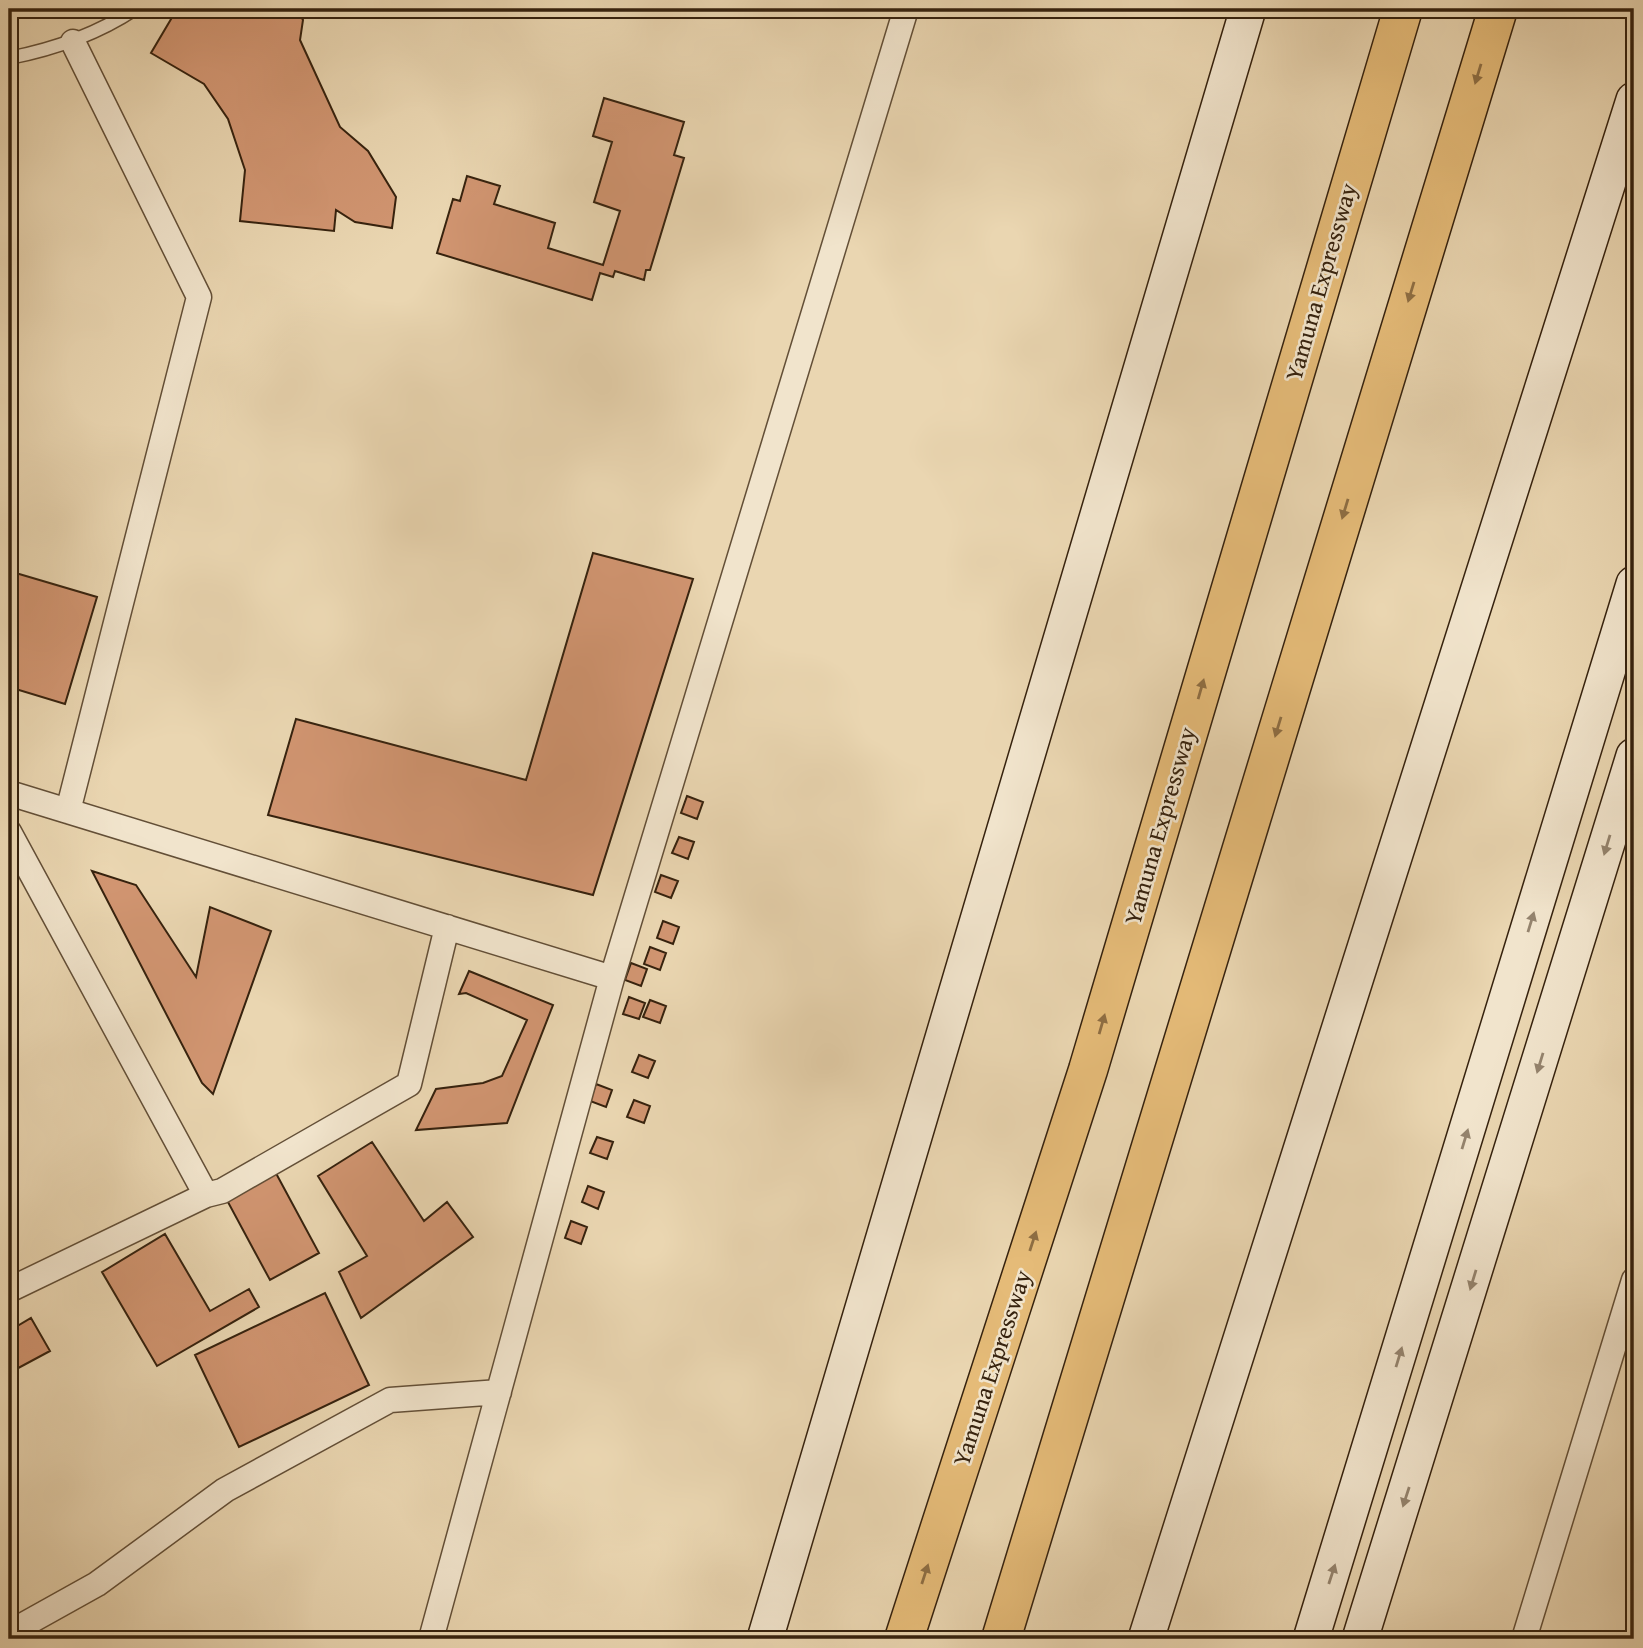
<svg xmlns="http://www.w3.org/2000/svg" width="1643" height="1648" font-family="'Gentium Book Plus',serif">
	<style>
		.building { fill: #d19571; stroke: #36220e; stroke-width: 2 }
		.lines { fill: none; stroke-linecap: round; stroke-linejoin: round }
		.lane-casing { stroke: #634f37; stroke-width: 15 }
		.street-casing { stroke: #634f37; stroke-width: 27 }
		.secondary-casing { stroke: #36220e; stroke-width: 38 }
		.highway-casing { stroke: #36220e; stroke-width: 41 }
		.lane { stroke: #f1e4cc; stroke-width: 12 }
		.street { stroke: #f1e4cc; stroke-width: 24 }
		.secondary { stroke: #f1e4cc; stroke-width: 35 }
		.highway { stroke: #e5bb78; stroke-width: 38 }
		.oneway { fill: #8e6e43 }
		.oneway2 { fill: #94836d }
		.labels { text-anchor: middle; stroke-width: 5; stroke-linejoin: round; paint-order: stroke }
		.street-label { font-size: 24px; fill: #36220e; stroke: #f1e4cc }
	</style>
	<rect width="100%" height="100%" fill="#ead6b1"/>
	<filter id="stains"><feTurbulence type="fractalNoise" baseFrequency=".00286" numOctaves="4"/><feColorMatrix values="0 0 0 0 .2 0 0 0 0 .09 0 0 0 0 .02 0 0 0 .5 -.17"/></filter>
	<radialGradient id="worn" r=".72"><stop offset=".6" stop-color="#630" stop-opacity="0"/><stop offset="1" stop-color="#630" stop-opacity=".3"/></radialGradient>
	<path class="building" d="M177 9H297L303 20 300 40 340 127 368 151 396 197 392 228 355 222 336 210 334 231 240 221 245 170 228 119 204 84 151 53Z
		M604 98 684 122 674 155 684 158 650 270H646L644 280 615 271 613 277 600 273 592 300 437 253 453 199 460 201 467 176 500 186 494 204 555 223 548 248 603 265 620 211 594 202 612 142 593 136Z
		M9 498 17 501 9 528Z
		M593 553 693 579 593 895 268 815 296 719 526 780Z
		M9 571 97 597 65 704 9 687Z
		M687 796 703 802 697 819 681 813Z
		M679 837 694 842 688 859 672 853Z
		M92 871 136 885 196 977 210 907 271 931 213 1094 202 1083Z
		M661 875 678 881 671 898 655 892Z
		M663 921 679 927 673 944 657 938Z
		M650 947 666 953 660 970 644 964Z
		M631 963 647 969 641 986 625 980Z
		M469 971 553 1005 507 1123 416 1130 436 1089 483 1083 502 1076 527 1020 466 993 459 994Z
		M629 997 645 1003 639 1019 623 1014Z
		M650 1000 666 1006 660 1023 643 1017Z
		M639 1055 655 1061 648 1078 632 1072Z
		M596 1084 612 1090 606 1107 590 1101Z
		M634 1100 650 1106 644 1123 627 1117Z
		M597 1137 613 1142 607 1159 590 1153Z
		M372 1142 424 1221 447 1202 473 1237 361 1318 339 1272 367 1256 318 1176Z
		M271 1164 319 1253 270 1280 222 1191Z
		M588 1186 604 1192 598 1209 582 1202Z
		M571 1221 587 1227 581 1244 565 1238Z
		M165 1234 210 1311 249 1289 259 1307 157 1366 102 1272Z
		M325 1293 369 1385 239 1447 195 1355Z
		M31 1318 50 1351 9 1373V1331Z"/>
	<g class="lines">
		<g class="lane-casing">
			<path id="lane" d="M9 58C55 49 96 35 135 9"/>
		</g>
		<g class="street-casing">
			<path id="street" d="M9 793 612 978
				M68 811 199 297 73 42
				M9 832 206 1195
				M9 1290 206 1195 222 1191 409 1084 447 927
				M9 1633 97 1584 225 1490 390 1400 499 1392
				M431 1639 612 978 906 9
				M1524 1639 1634 1280"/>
		</g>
		<g class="secondary-casing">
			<path id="secondary" d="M765 1639 1248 9
				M1146 1639 1634 100
				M1311 1639 1634 584
				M1360 1639 1634 756"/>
		</g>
		<g class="highway-casing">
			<path id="highway" d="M904 1639 1088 1070 1403 9
				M1001 1639 1498 9"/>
		</g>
		<use href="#lane" class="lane"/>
		<use href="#street" class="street"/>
		<use href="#secondary" class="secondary"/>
		<use href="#highway" class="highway"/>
	</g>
	<defs><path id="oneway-solid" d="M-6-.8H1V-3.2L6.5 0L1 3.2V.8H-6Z" transform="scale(1.75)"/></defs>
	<g class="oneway">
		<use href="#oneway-solid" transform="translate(1478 74) rotate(107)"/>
		<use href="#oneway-solid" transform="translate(1411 292) rotate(107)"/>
		<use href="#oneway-solid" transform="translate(1345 509) rotate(107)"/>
		<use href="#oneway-solid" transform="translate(1201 689) rotate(-74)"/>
		<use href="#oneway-solid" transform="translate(1278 727) rotate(107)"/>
		<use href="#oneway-solid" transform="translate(1102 1024) rotate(-74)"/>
		<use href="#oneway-solid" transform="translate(1033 1241) rotate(-72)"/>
		<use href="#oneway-solid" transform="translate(925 1574) rotate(-72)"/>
	</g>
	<g class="oneway2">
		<use href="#oneway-solid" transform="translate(1607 845) rotate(107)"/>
		<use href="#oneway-solid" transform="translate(1531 922) rotate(-73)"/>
		<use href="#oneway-solid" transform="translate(1540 1063) rotate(107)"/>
		<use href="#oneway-solid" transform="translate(1465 1139) rotate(-73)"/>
		<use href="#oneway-solid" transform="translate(1473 1280) rotate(107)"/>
		<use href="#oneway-solid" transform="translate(1399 1357) rotate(-73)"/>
		<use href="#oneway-solid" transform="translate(1406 1497) rotate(108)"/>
		<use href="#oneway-solid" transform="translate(1332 1574) rotate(-72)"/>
	</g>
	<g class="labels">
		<g class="street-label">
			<text transform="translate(1321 282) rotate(-74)" y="8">Yamuna Expressway</text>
			<text transform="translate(1160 826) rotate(-74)" y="8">Yamuna Expressway</text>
			<text transform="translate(992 1368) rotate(-72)" y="8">Yamuna Expressway</text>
		</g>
	</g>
	<rect width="1643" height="1648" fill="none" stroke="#ead6b1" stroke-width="35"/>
	<rect x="10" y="10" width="1622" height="1627" fill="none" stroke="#36220e" stroke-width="3.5"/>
	<rect x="18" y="18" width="1608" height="1613" fill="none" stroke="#36220e" stroke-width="2"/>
	<rect width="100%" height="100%" filter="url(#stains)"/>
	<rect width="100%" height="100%" fill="url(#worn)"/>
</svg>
